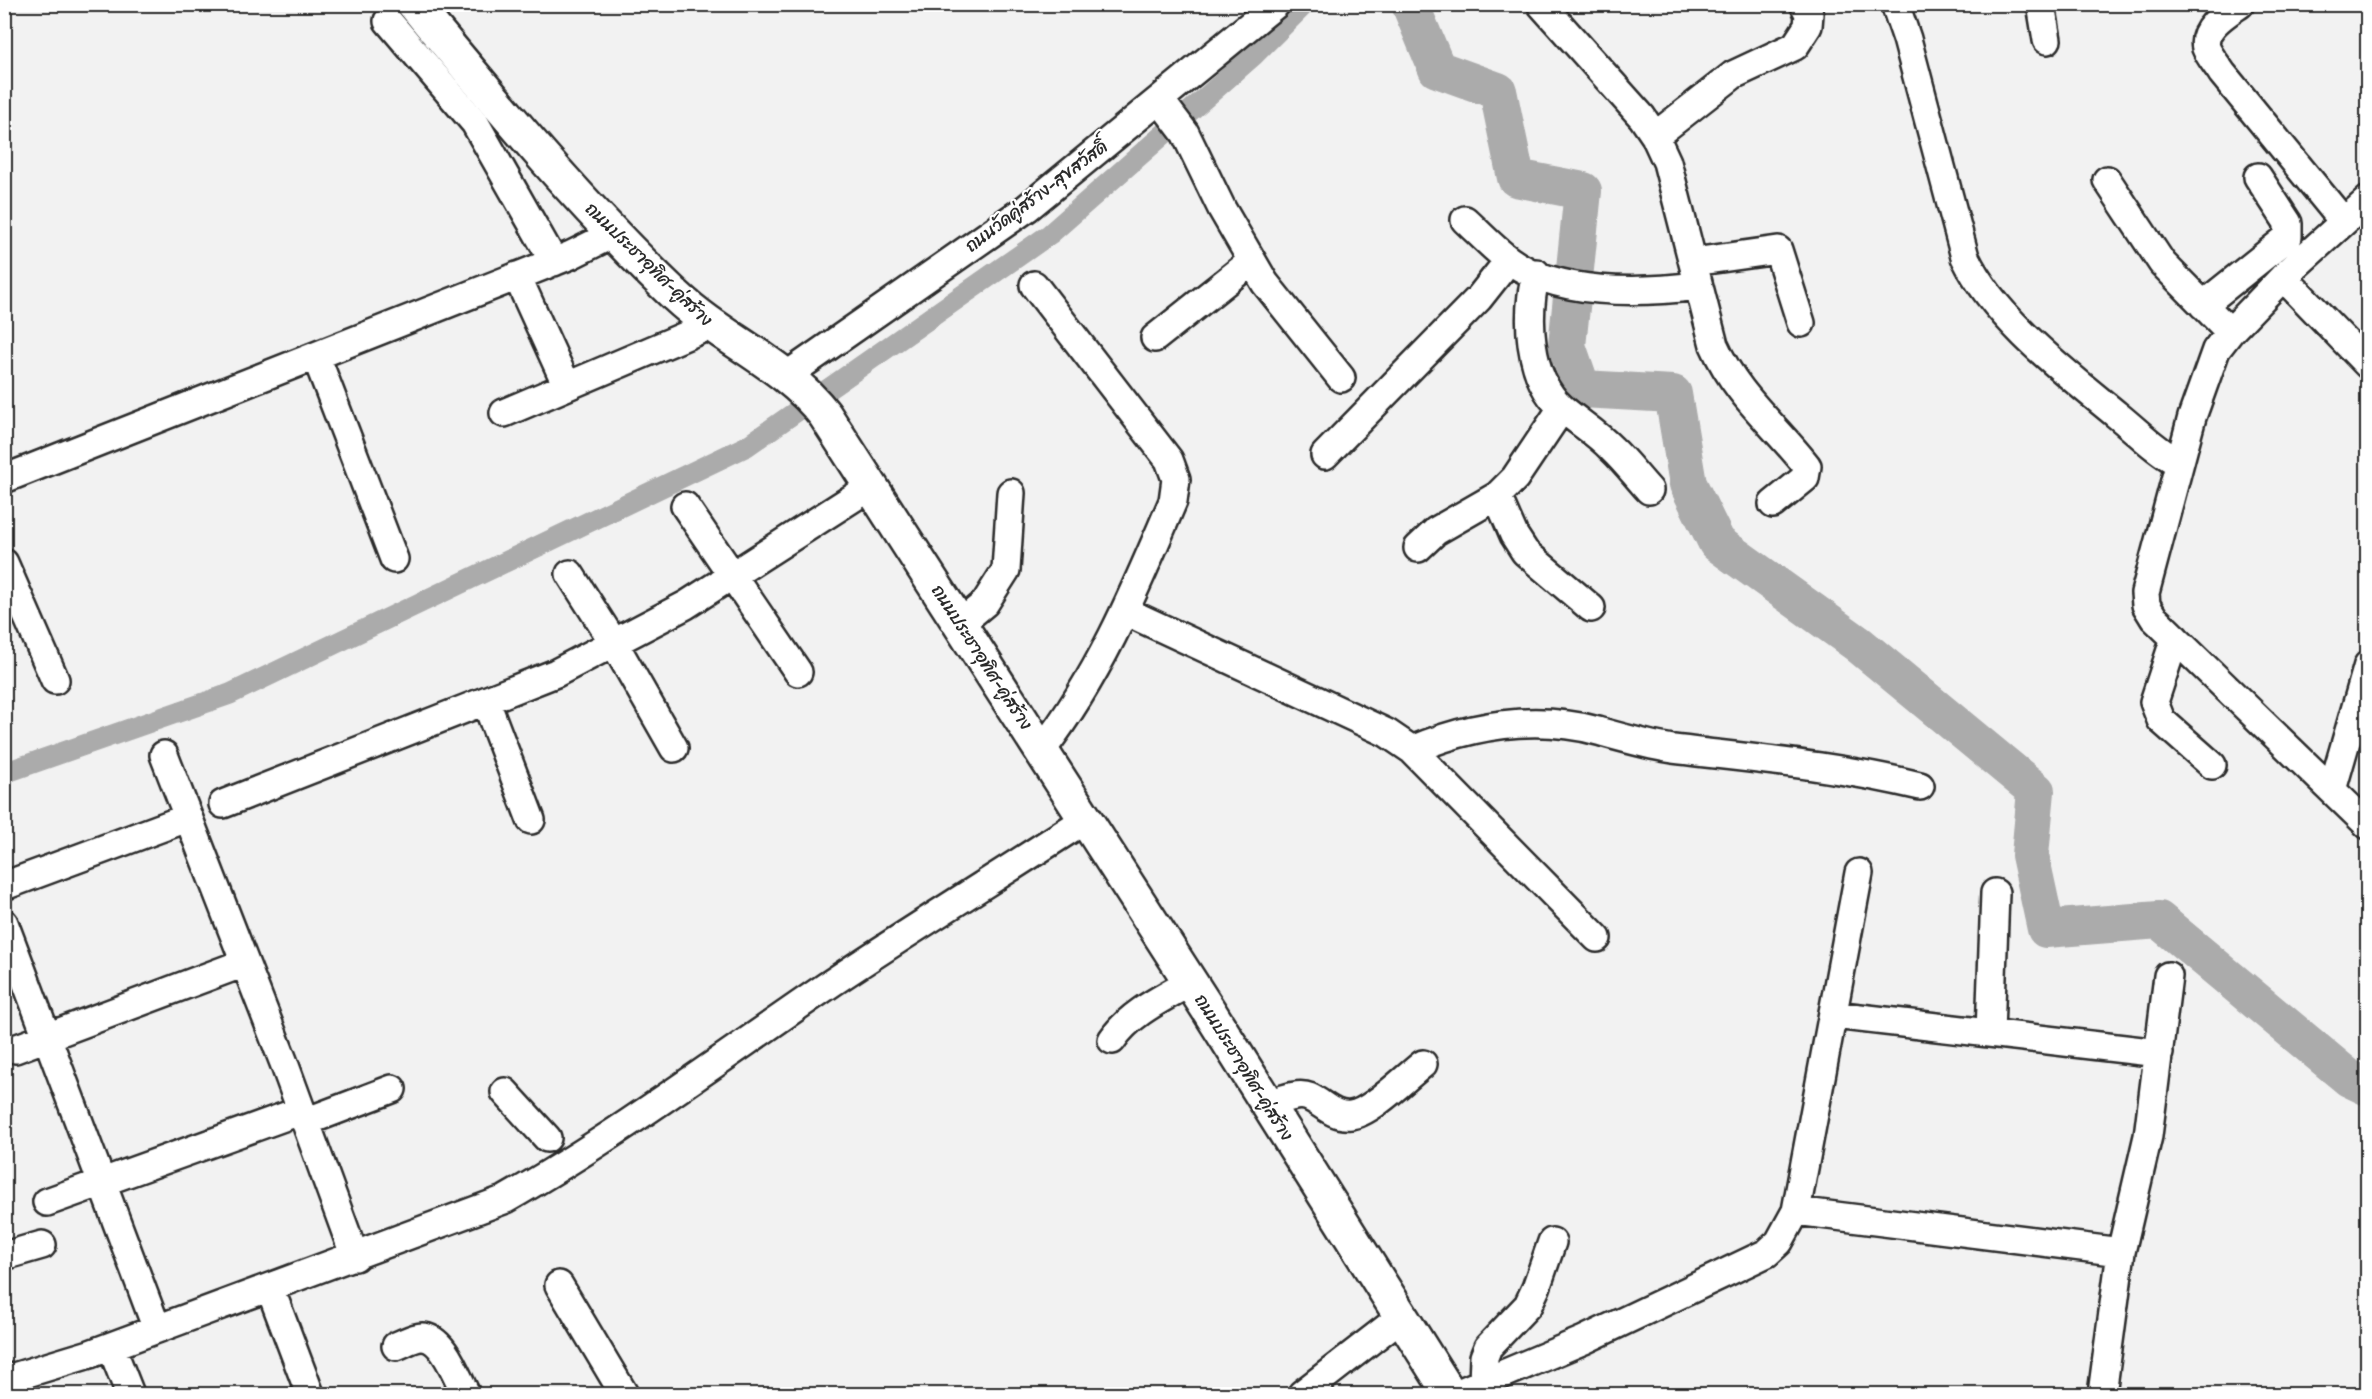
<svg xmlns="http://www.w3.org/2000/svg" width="2372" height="1399" font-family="Sriracha,'Playpen Sans Thai',sans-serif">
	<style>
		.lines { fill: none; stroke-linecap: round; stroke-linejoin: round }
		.canal { stroke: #ababab; stroke-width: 21 }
		.river { stroke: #ababab; stroke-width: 38 }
		.minor-casing { stroke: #2b2b2b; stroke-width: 32 }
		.major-casing { stroke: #2b2b2b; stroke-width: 38 }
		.minor { stroke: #fff; stroke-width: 27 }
		.major { stroke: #fff; stroke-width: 33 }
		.labels { text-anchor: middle; stroke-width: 4.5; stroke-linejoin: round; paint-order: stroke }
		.street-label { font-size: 18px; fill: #2b2b2b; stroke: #fff }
	</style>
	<rect width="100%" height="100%" fill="#f2f2f2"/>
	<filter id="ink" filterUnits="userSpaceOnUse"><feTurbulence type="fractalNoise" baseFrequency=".0167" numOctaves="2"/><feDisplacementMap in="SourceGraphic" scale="12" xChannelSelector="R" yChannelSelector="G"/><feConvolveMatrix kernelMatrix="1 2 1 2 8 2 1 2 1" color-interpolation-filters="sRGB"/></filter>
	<g filter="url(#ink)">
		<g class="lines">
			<path class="canal" d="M4 773 230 694 747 446 1050 234 1254 55 1305 4"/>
			<path class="river" d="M1410 4 1437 69 1498 91 1516 178 1583 191 1567 346 1582 389 1673 394 1688 484 1717 543 1858 644 2036 791 2030 855 2046 929 2159 920 2349 1078 2368 1087"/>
			<g class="minor-casing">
				<path id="minor" d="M1541 4 1642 117 1655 136 1667 162 1714 345C1736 395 1774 424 1807 466L1805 478 1773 504
					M1895 4 1907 39 1965 257C1994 318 2065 372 2117 415 2137 431 2156 451 2179 463
					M2041 4 2047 40
					M2240 4C2227 13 2201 28 2206 48 2209 56 2217 65 2222 73L2343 221
					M388 21 475 123 554 262
					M1160 100 1185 133 1222 209 1265 283 1341 378
					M1655 136 1733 75 1795 46 1808 26 1809 14 1804 4
					M2107 180 2162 263 2230 332
					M2368 200 2283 277 2230 332 2216 350 2192 417 2145 593 2146 605 2154 618 2368 825
					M1465 220C1479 233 1493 248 1509 260 1558 296 1641 293 1698 286
					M1693 262 1778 250 1801 323
					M1536 273C1526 315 1527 377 1562 408 1578 422 1597 433 1612 449 1625 461 1637 477 1649 490
					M517 276 567 386
					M2283 277 2368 365
					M1034 285 1169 460 1176 479 1173 501C1135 590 1101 673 1042 750
					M2203 305 2288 237V223L2258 177
					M1155 338 1252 261
					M316 356 394 559
					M786 376 1027 208 1276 4
					M1562 408 1515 478 1497 496 1514 535 1525 552 1591 608
					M504 413 711 325
					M1325 455 1479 298 1509 260
					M4 479 571 255 613 234
					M685 506 798 672
					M1418 548 1436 531 1497 496
					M4 563 55 680
					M570 574 614 643 674 748
					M1125 611 1387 733 1412 750 1597 938
					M961 623 985 603 1006 570 1011 493
					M2175 638 2154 702 2161 720 2212 765
					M486 702 531 820
					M1412 750C1471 725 1534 714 1598 731 1623 738 1647 745 1673 749 1756 759 1838 766 1920 786
					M164 755 284 1063 355 1257
					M2332 790 2368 665
					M223 804 556 673 686 605 870 487
					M4 886 187 818
					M4 923 157 1329
					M1834 1015 2159 1053
					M1990 1033 1995 893
					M1112 1040C1130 1013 1163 998 1191 982
					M15 1049 244 963
					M505 1092 547 1138
					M1267 1104C1279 1101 1297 1092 1309 1097 1323 1103 1333 1117 1351 1115 1371 1113 1406 1077 1423 1064
					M305 1122 392 1089
					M47 1202 300 1111
					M1796 1211 2121 1252
					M4 1256 42 1245
					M559 1285 624 1394
					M270 1288 310 1394
					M111 1346 130 1394
					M396 1346C404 1343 414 1337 422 1337 444 1337 457 1378 466 1394
					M4 1380 90 1354 506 1199C618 1135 720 1059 827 986 912 929 1000 875 1086 819
					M1483 1383 1484 1357 1488 1347 1528 1305 1536 1288 1552 1242
					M1302 1394 1401 1317
					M1456 1394 1584 1340 1767 1253 1779 1242 1796 1211 1859 873
					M2102 1394 2121 1252 2148 1136 2168 976"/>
			</g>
			<g class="major-casing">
				<path id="major" d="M414 4C498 105 581 206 676 296 723 340 786 364 825 415L1209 1011 1450 1394"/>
			</g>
			<use href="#minor" class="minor"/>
			<use href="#major" class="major"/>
		</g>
	</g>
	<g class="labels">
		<g class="street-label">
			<text transform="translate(1036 196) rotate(-37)" y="6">ถนนวัดคู่สร้าง-สุขสวัสดิ์</text>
			<text transform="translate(649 264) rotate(44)" y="6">ถนนประชาอุทิศ-คู่สร้าง</text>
			<text transform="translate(982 657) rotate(57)" y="6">ถนนประชาอุทิศ-คู่สร้าง</text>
			<text transform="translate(1244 1067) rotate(58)" y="6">ถนนประชาอุทิศ-คู่สร้าง</text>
		</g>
	</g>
	<rect width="2372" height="1399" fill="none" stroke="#fff" stroke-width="24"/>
	<rect x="12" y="12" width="2348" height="1375" fill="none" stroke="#2b2b2b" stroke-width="2" filter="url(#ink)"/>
</svg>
